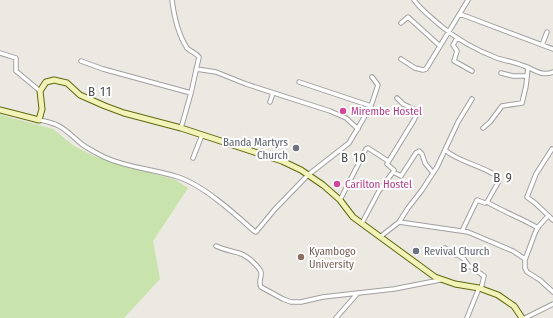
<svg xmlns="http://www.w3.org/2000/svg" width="553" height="318" font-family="'Fira Sans Condensed',sans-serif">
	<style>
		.grass { fill: #c8e3ab }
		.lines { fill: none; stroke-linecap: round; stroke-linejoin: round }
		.street-casing { stroke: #a0a0a0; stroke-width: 5.5 }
		.secondary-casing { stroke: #61680e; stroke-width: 7 }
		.street { stroke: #fff; stroke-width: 3.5 }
		.secondary { stroke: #f2f3b9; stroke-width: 5 }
		.hotel-dot { fill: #d1479c; stroke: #fff; stroke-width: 1.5 }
		.worship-dot { fill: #6b7280; stroke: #fff; stroke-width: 1.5 }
		.education-dot { fill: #8d6e63; stroke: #fff; stroke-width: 1.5 }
		.labels { text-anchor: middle; stroke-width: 4; stroke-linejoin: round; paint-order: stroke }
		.hotel-label { font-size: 11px; fill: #b23c85; stroke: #fff; text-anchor: start }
		.worship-label { font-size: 11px; fill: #5b616d; stroke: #fff; text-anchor: end }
		.education-label { font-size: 11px; fill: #785e54; stroke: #fff; text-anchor: start }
		.quarter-label { font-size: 13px; letter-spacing: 1px; fill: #4f4f4f; stroke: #fff }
	</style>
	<rect width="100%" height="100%" fill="#ece8e2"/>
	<path class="grass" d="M0 114 12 118 53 129 74 146 96 157 176 180 188 188 153 241 160 279 124 318H0Z"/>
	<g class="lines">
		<g class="street-casing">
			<path id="street" d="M172 0C174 16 178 34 187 48 191 52 196 53 199 57L191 93 181 128
				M414 0C422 11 431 17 441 26 458 40 476 50 497 58 506 61 515 62 524 66 534 69 542 77 553 72
				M460 14 553 49
				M401 23 408 17 440 46
				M457 38 453 45 457 51 454 61 472 71
				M542 45 547 32
				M0 53 16 58V71L40 91
				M401 59 415 68 423 70 426 69 468 0
				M81 61 103 69 191 93
				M196 69 216 72 246 84 330 111 346 118 358 129
				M501 73 513 76H527
				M299 82 371 106
				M397 98 403 104 418 111 414 120 387 164 394 170 393 172 401 176 416 153 419 151 422 154 425 163 433 173
				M270 102 273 93
				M39 120C64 124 66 132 83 145 90 150 97 153 104 157 128 168 153 169 178 177 203 185 234 213 254 231L256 232 275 209 308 175 349 143 371 106 378 85 372 77
				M483 128 490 122 502 106 522 103 526 86 528 68
				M552 149 536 174 527 197 535 203 553 220
				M445 150C460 163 482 165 498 177L499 181 487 202
				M193 158 202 135
				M340 200 366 149 368 148 388 161
				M548 216 538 227 535 233 525 260V268L527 272 540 280 553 292
				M399 222 468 232 513 251 525 259
				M362 223 379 191 393 172
				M462 231 477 200 485 203 487 202C504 212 521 218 538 228
				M380 237 399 222 408 208 422 190 437 167 458 122 472 99
				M216 246C233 254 241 249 255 264 257 266 260 269 261 272 262 278 258 281 261 287L283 299 291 302H301L323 297 394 289 440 280
				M445 248 456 255H458L464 259 468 265 484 276 481 289
				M336 318 357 294
				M467 318 479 288
				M525 318 553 304"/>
		</g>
		<g class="secondary-casing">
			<path id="secondary" d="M0 110 39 120 42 109 40 91 46 82 54 80 67 83 80 95 105 106 124 113 181 128 282 161 301 170 323 185 340 200 353 217 435 277 455 284 479 288 498 295 514 306 522 318"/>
		</g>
		<use href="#street" class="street"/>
		<use href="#secondary" class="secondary"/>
	</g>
	<g class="hotel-dot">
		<circle cx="343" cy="111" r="4"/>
		<circle cx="337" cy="184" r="4"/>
	</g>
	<g class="worship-dot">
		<circle cx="296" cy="148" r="4"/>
		<circle cx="416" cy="251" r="4"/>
	</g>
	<circle class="education-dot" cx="301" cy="257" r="4"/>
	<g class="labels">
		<g class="hotel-label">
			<text x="351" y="115">Mirembe Hostel</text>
			<text x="345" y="188">Carilton Hostel</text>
		</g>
		<g class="worship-label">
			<text x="288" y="146">Banda Martyrs<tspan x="288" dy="13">Church</tspan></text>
			<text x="424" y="255" text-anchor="start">Revival Church</text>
		</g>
		<g class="education-label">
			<text x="309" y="255">Kyambogo<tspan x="309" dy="13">University</tspan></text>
		</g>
		<g class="quarter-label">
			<text x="100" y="96">B 11</text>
			<text x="354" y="162">B 10</text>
			<text x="503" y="182">B 9</text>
			<text x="470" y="272">B 8</text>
		</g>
	</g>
</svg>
